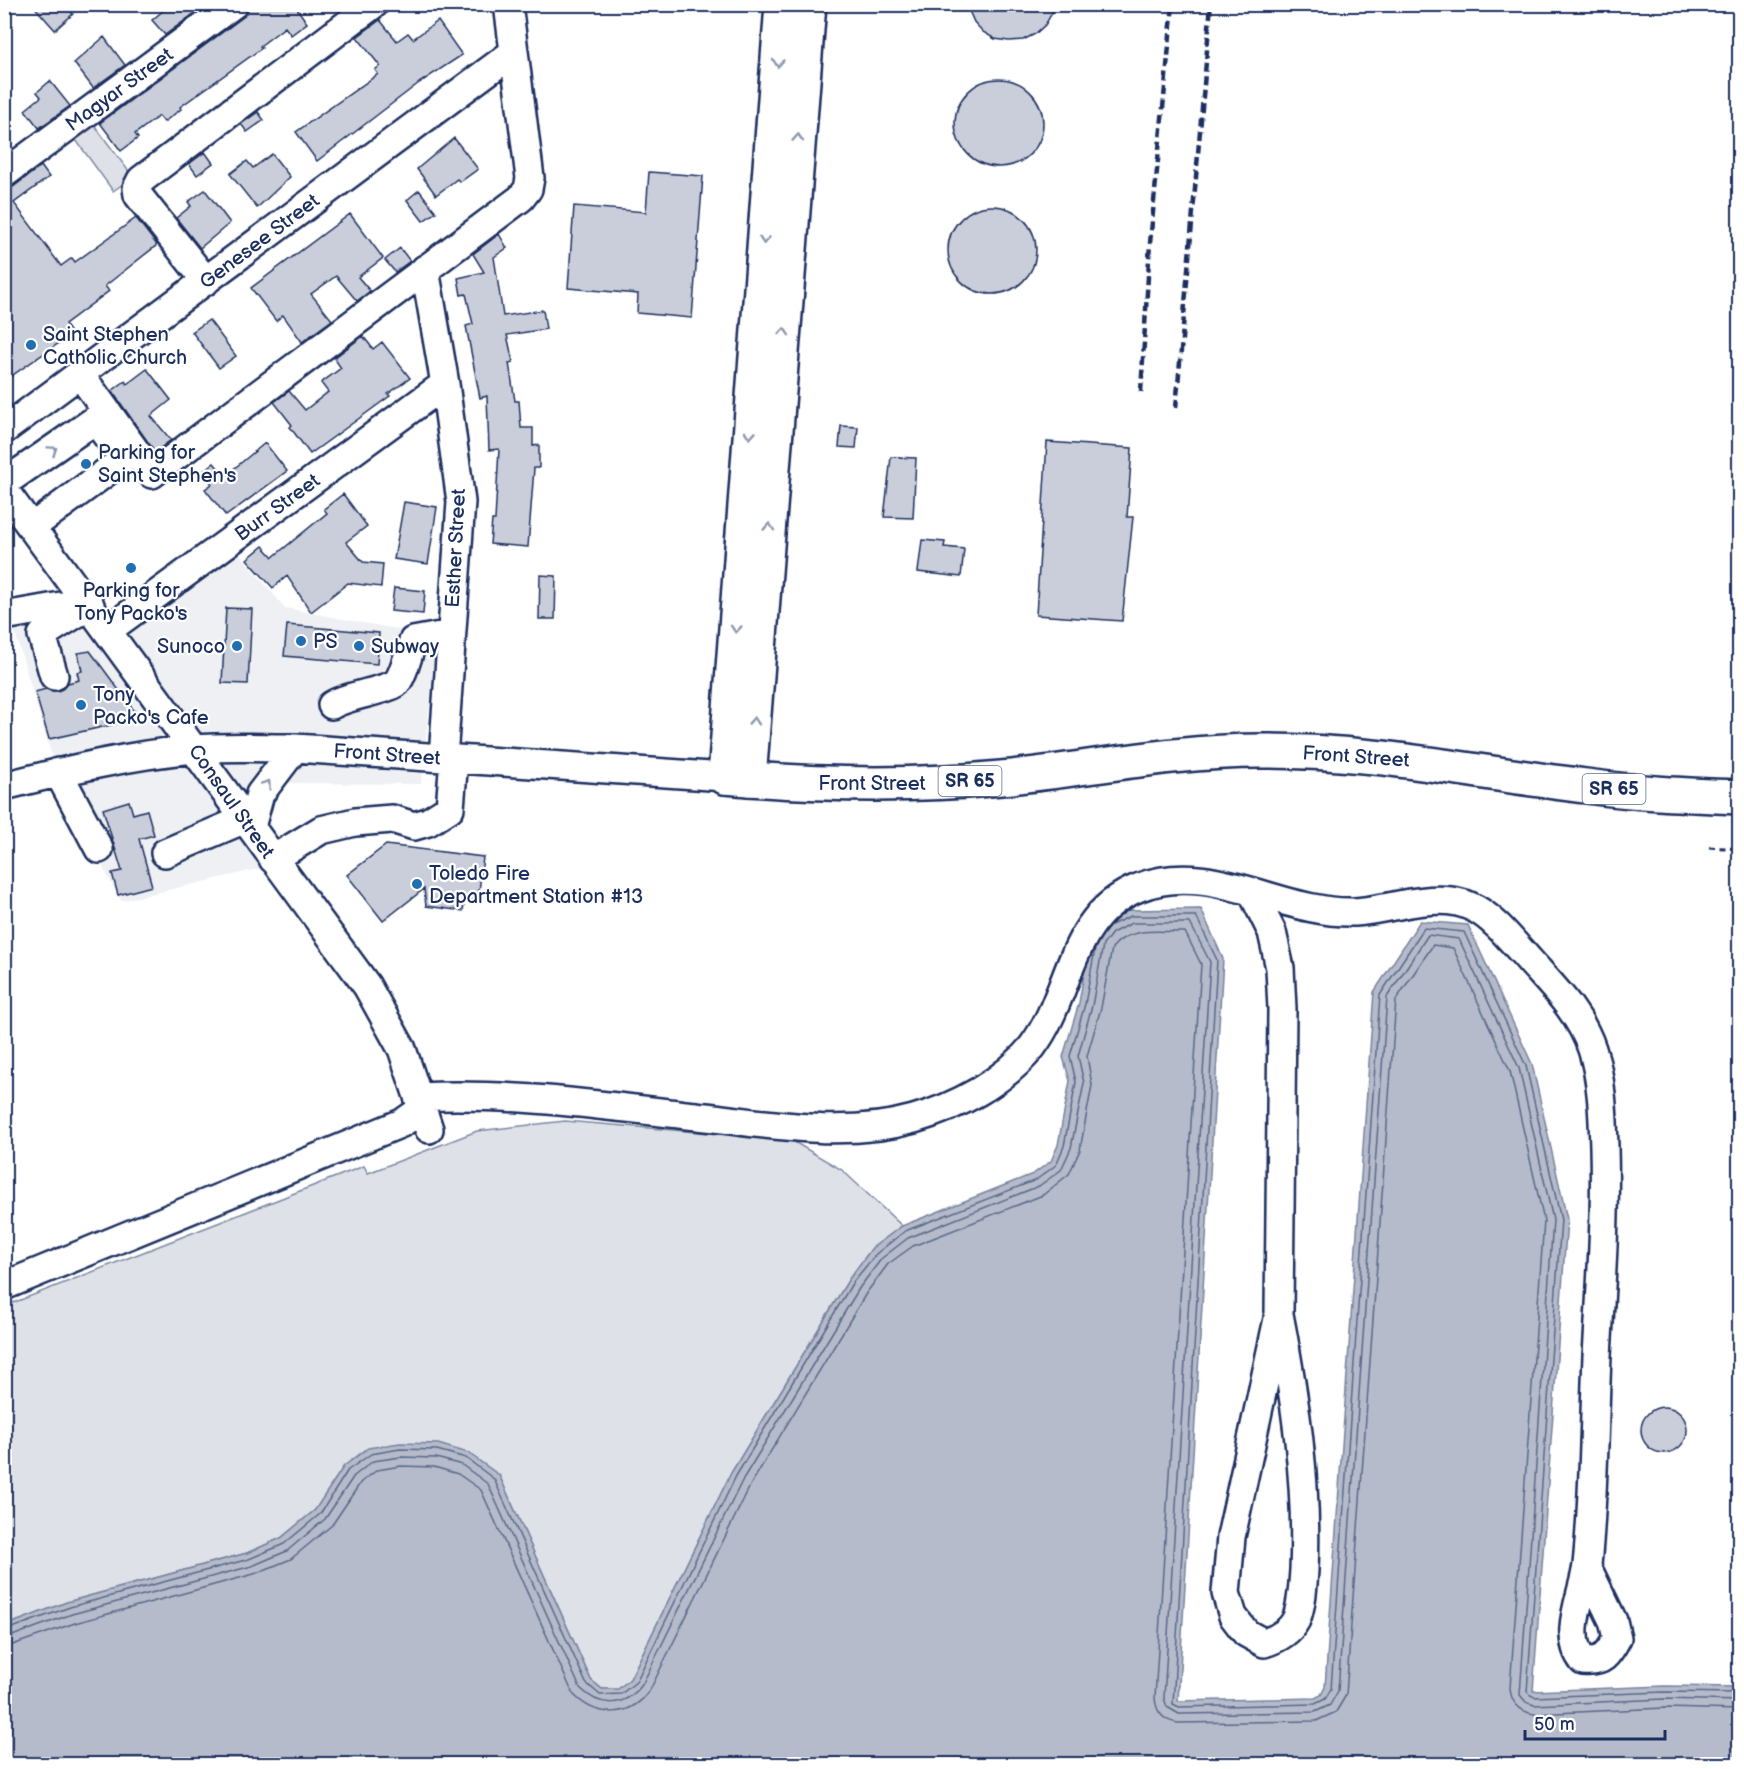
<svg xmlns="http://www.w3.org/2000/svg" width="1744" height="1769" font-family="'Balsamiq Sans',sans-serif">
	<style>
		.built { fill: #eff0f4 }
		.green { fill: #dee1e7; stroke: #7c88a2; stroke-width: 1.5 }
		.water { fill: #b5bbca; stroke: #77839f; stroke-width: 1.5 }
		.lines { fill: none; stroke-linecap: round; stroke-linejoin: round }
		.shore { stroke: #596789; stroke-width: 1.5 }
		.building { fill: #caceda; stroke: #1b2f5e; stroke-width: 1.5 }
		.minor-casing { stroke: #1b2f5e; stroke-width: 32 }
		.major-casing { stroke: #1b2f5e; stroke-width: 38 }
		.highway-casing { stroke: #1b2f5e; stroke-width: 38 }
		.path { stroke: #1b2f5e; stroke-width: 3; stroke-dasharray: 6 4.5; stroke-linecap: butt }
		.minor { stroke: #fff; stroke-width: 27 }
		.major { stroke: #fff; stroke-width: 33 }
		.highway { stroke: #fff; stroke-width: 33 }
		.rail { stroke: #1b2f5e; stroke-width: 4.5; stroke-dasharray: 9 4.5; stroke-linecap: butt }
		.oneway { stroke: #8d97ae }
		.poi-dot { fill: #1f6fb2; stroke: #fff; stroke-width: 2 }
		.labels { text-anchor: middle; stroke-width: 4.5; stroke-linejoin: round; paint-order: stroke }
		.shield { fill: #fff; stroke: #5f6d8e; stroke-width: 1.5 }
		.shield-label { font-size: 18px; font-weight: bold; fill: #1b2f5e }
		.street-label { font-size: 20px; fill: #1b2f5e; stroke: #fff }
		.poi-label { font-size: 20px; fill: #1b2f5e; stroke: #fff; text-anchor: start }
	</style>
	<rect width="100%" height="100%" fill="#fff"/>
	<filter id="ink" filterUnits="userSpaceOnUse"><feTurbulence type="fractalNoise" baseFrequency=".0167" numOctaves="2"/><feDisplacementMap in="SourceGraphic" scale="12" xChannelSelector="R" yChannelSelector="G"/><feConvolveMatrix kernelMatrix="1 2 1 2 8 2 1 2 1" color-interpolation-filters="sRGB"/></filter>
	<g filter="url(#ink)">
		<path class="built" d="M238 552 285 608 401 630 437 633 421 784 275 783 261 808 289 862 121 901 63 793 13 626 146 618Z"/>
		<path class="green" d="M92 122 133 177 113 191 73 136Z
			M565 1121 791 1140 842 1170 902 1226 872 1248 849 1279 731 1473 630 1679 618 1690 602 1689 591 1680 499 1475 344 1466 315 1510 281 1538 247 1553 67 1602 5 1626V1306L364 1166 368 1173 477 1131Z"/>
		<path class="water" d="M1201 909 1223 959 1178 1701 1315 1698 1321 1695 1325 1687 1374 992 1420 921 1468 925 1532 1064 1567 1219 1533 1691 1665 1686 1740 1687 1739 1764H5V1626L67 1602 247 1553 281 1538 315 1510 344 1466 368 1448 400 1443 438 1444 468 1453 499 1475 591 1680 602 1689H618L630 1679 731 1473 849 1279 872 1248 902 1226 1033 1174 1051 1161 1058 1145 1070 1081 1063 1057 1079 1003 1090 939 1103 923 1129 910Z"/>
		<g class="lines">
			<path class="shore" d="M1109 926 1131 916H1196L1217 960 1173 1704 1179 1707 1315 1704 1325 1699 1331 1689 1380 995 1424 928 1464 932 1526 1066 1561 1220 1527 1692 1534 1697 1664 1692 1740 1693
				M4 1631 70 1607 249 1559 284 1544 320 1514 348 1470 371 1454 400 1449 437 1450 466 1458 494 1479 586 1683 600 1695 621 1694 636 1682 736 1476 853 1282 877 1253 905 1231 1036 1180 1056 1165 1064 1146 1076 1082 1070 1056 1085 1004 1095 949
				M4 1639 72 1614 252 1566 287 1551 325 1519 354 1476 373 1461 401 1457 436 1458 462 1465 488 1484 580 1688C600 1708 624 1708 642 1685L743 1479 860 1287 882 1258 908 1238 1039 1186 1061 1170 1071 1148 1084 1083 1078 1056 1092 1006 1103 945 1112 933 1132 923H1190L1210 962 1164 1698 1167 1707 1179 1714 1315 1712 1330 1705 1338 1691 1387 997 1428 935 1459 939 1519 1068 1553 1220 1520 1695 1526 1702 1534 1705 1664 1699 1740 1701
				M4 1648 75 1623 254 1574 291 1559 332 1525 361 1482 377 1470 401 1466 434 1467 458 1474 481 1490 573 1694C596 1718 630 1719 650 1690L751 1484 867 1292 888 1264 913 1246 1043 1195 1069 1174 1080 1150 1092 1085 1087 1056 1101 1008 1112 948C1129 926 1160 932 1185 932L1201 964 1155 1698C1156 1712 1164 1721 1178 1723L1316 1721 1336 1712 1346 1695 1396 1000 1433 945 1453 948 1510 1071 1544 1221 1510 1688C1511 1703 1519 1711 1534 1714L1665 1708 1740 1710"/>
		</g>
		<path class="building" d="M32 4H65L73 14 55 30Z
			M171 4H207L165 35 152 20Z
			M249 4H294L307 23 291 35 285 27 260 46 262 48 180 107 181 109 164 122 159 116 135 134 138 138 121 151 100 123 243 17Z
			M966 4H1057L1045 25 1035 34 1023 40 1009 41 995 39 983 32 974 22Z
			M380 20 397 41 408 33 413 39 438 21 462 55 419 83 317 161 296 132 378 74 375 70 380 66 357 37Z
			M104 37 125 65 93 88 74 63Z
			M955 123a44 44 0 1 1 88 0a44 44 0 1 1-88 0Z
			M50 81 70 106 39 128 25 110 41 97 37 92Z
			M258 112 264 120 247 132 241 124Z
			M454 138 478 169 460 182 457 179 436 195 417 169Z
			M205 152 213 163 197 175 189 164Z
			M272 154 290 177 257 208 230 174 247 161 253 168Z
			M41 166 49 177 14 203 61 266 72 258 75 262 136 218 157 245 105 286 109 291 65 324 72 334 4 381V190L13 187Z
			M649 172 703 176 692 318 637 313 638 294 568 288 574 206 646 212Z
			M205 190 230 223 200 248 176 218 191 206 188 202Z
			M419 190 436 212 423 221 407 200Z
			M948 250a44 44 0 1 1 88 0a44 44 0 1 1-88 0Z
			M350 214 383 258 358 277 370 291 357 301 336 276 311 294 332 320 302 342 283 315 276 321 251 288Z
			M499 234 507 248 494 257 503 316 543 310 546 329 507 335 513 362 509 363 515 401H519L521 428H533V446L539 445V468H534L528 547 490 544 492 520H495L499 449 489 450 487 396 480 398 466 326 473 324 466 294 461 295 458 278 484 272 473 254Z
			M400 248 410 261 395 272 385 260Z
			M209 320 236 356 219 368 192 332Z
			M363 336 373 349 382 342 410 378 388 394 390 396 310 454 290 427 292 425 274 402 289 391 305 410 328 392 321 383 341 368 334 358Z
			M147 369 171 400 151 416 171 440 155 452 112 391 125 381 127 384Z
			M841 426 858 427 856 448 839 447Z
			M1047 442 1132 448 1127 517H1133L1122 621 1036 615Z
			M265 443 287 471 226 516 205 489 212 484 202 472 214 463 225 476Z
			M891 457 916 458 913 518 884 517Z
			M343 494 367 526 346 542 363 562 383 564 381 587 348 583 311 612 287 576 273 588 247 559 263 546 273 557 327 513 324 509Z
			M404 502 437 507 428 564 394 559Z
			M922 540 945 542 944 547 964 549 961 577 918 572Z
			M540 575 556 576 555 619H539Z
			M394 588 425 591 423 614 391 611Z
			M226 608 252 609 248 684 222 683Z
			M287 625 379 633 377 664 284 656Z
			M90 651 136 713 133 720 49 739 35 692 46 689 58 691 68 683 79 680 77 672 82 671 78 653Z
			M129 801 133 814 147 810 154 835 139 839 152 886 118 895 112 873 122 871 103 809Z
			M386 845 483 857 478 900 465 899 463 911 426 906 424 889 383 921 347 875Z
			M1641 1430a23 23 0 1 1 46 0a23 23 0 1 1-46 0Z"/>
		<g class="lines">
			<g class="minor-casing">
				<path id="minor" d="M4 174 234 4
					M425 269 445 384 461 502 443 758
					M206 281 138 195 137 188 141 180 374 4
					M80 374 152 474 521 198 528 189 530 178 508 4
					M4 430 514 52
					M4 483 95 420 124 459 32 527
					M4 490 367 986 402 1049 429 1129
					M4 616 61 606 78 613
					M108 630 445 384
					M54 676 42 635 90 605
					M332 705C347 695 392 690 398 681 405 670 408 654 413 641L451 634
					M58 772 99 849
					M4 786C67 770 130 755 194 749 228 746 262 748 295 748L725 777
					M251 827 260 794 295 748
					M165 853 245 819
					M273 859 321 830 355 822 392 819 414 826 428 822 450 808 454 759
					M1252 892 1272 932 1280 968 1282 1009 1279 1314 1231 1537 1226 1593 1233 1616 1246 1633 1264 1643C1277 1639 1289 1633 1296 1620 1302 1605 1303 1585 1304 1570 1308 1485 1295 1397 1279 1314
					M418 1097C514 1092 611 1107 706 1117 774 1125 847 1138 914 1119 956 1107 1004 1082 1032 1047 1073 993 1067 915 1140 887 1211 859 1283 915 1355 912 1368 911 1382 908 1394 906 1469 891 1481 905 1529 960 1553 987 1580 1013 1592 1049 1602 1079 1603 1115 1604 1147 1606 1217 1601 1287 1597 1356 1594 1426 1594 1497 1587 1565 1583 1596 1562 1634 1583 1661 1603 1663 1608 1655 1617 1638L1613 1621 1587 1567
					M4 1286 402 1123 422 1109"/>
			</g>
			<g class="major-casing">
				<path id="major" d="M725 777C817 785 910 787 1001 778 1089 769 1172 751 1261 751 1374 750 1475 773 1586 786 1637 793 1688 795 1740 797"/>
			</g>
			<g class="highway-casing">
				<path id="highway" d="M725 777 782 4
					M749 779 809 4"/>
			</g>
			<path class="path" d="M1709 847 1740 849"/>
			<use href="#minor" class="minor"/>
			<use href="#major" class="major"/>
			<use href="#highway" class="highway"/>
			<path class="rail" d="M1141 392 1150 243 1173 4
				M1176 408 1211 4"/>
		</g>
		<defs><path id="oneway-chevron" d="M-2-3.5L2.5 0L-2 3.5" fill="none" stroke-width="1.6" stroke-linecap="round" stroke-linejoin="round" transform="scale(1.5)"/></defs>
		<g class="oneway">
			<use href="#oneway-chevron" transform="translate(778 63) rotate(94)"/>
			<use href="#oneway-chevron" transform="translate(798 138) rotate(-86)"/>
			<use href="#oneway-chevron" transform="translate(764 240) rotate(94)"/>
			<use href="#oneway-chevron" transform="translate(784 332) rotate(-86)"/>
			<use href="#oneway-chevron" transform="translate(750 435) rotate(94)"/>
			<use href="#oneway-chevron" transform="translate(53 450) rotate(-34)"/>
			<use href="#oneway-chevron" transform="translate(769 527) rotate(-86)"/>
			<use href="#oneway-chevron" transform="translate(736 629) rotate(94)"/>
			<use href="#oneway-chevron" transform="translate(754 721) rotate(-86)"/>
			<use href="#oneway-chevron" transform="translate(267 784) rotate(-56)"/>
		</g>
	</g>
	<g class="poi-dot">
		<circle cx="31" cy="345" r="6"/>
		<circle cx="86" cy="464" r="6"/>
		<circle cx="131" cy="568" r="6"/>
		<circle cx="301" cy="641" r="6"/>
		<circle cx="237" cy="646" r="6"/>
		<circle cx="359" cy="646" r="6"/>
		<circle cx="81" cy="705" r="6"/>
		<circle cx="417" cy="884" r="6"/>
	</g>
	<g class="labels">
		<g class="shield">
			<rect x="938.5" y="766" width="63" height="30" rx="4.5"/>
			<rect x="1582.5" y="774" width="63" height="30" rx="4.5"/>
		</g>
		<g class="shield-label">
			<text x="970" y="787">SR 65</text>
			<text x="1614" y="795">SR 65</text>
		</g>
		<g class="street-label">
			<text transform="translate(119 89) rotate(-36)" y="7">Magyar Street</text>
			<text transform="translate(259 241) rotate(-37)" y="7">Genesee Street</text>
			<text transform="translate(277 507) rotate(-36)" y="7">Burr Street</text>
			<text transform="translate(455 548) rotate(-87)" y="7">Esther Street</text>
			<text transform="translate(387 754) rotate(4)" y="7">Front Street</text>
			<text transform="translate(1356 756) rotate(4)" y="7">Front Street</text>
			<text x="872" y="790">Front Street</text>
			<text transform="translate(232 801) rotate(55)" y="7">Consaul Street</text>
		</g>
		<g class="poi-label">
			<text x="43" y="341">Saint Stephen<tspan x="43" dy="23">Catholic Church</tspan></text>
			<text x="98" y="459">Parking for<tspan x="98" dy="23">Saint Stephen's</tspan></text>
			<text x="131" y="597" text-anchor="middle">Parking for<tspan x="131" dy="23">Tony Packo's</tspan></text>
			<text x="313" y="648">PS</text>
			<text x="225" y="653" text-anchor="end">Sunoco</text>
			<text x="371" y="653">Subway</text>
			<text x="93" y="701">Tony<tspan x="93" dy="23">Packo's Cafe</tspan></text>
			<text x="429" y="880">Toledo Fire<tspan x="429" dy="23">Department Station #13</tspan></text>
		</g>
	</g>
	<rect width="1744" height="1769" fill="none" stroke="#fff" stroke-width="24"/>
	<rect x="12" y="12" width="1720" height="1745" fill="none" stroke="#1b2f5e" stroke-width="2" filter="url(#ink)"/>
	<path d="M1525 1730v9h140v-9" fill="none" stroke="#1b2f5e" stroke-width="3"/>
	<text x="1534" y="1730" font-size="18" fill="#1b2f5e" stroke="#ffffff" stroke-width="4.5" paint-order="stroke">50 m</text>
</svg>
